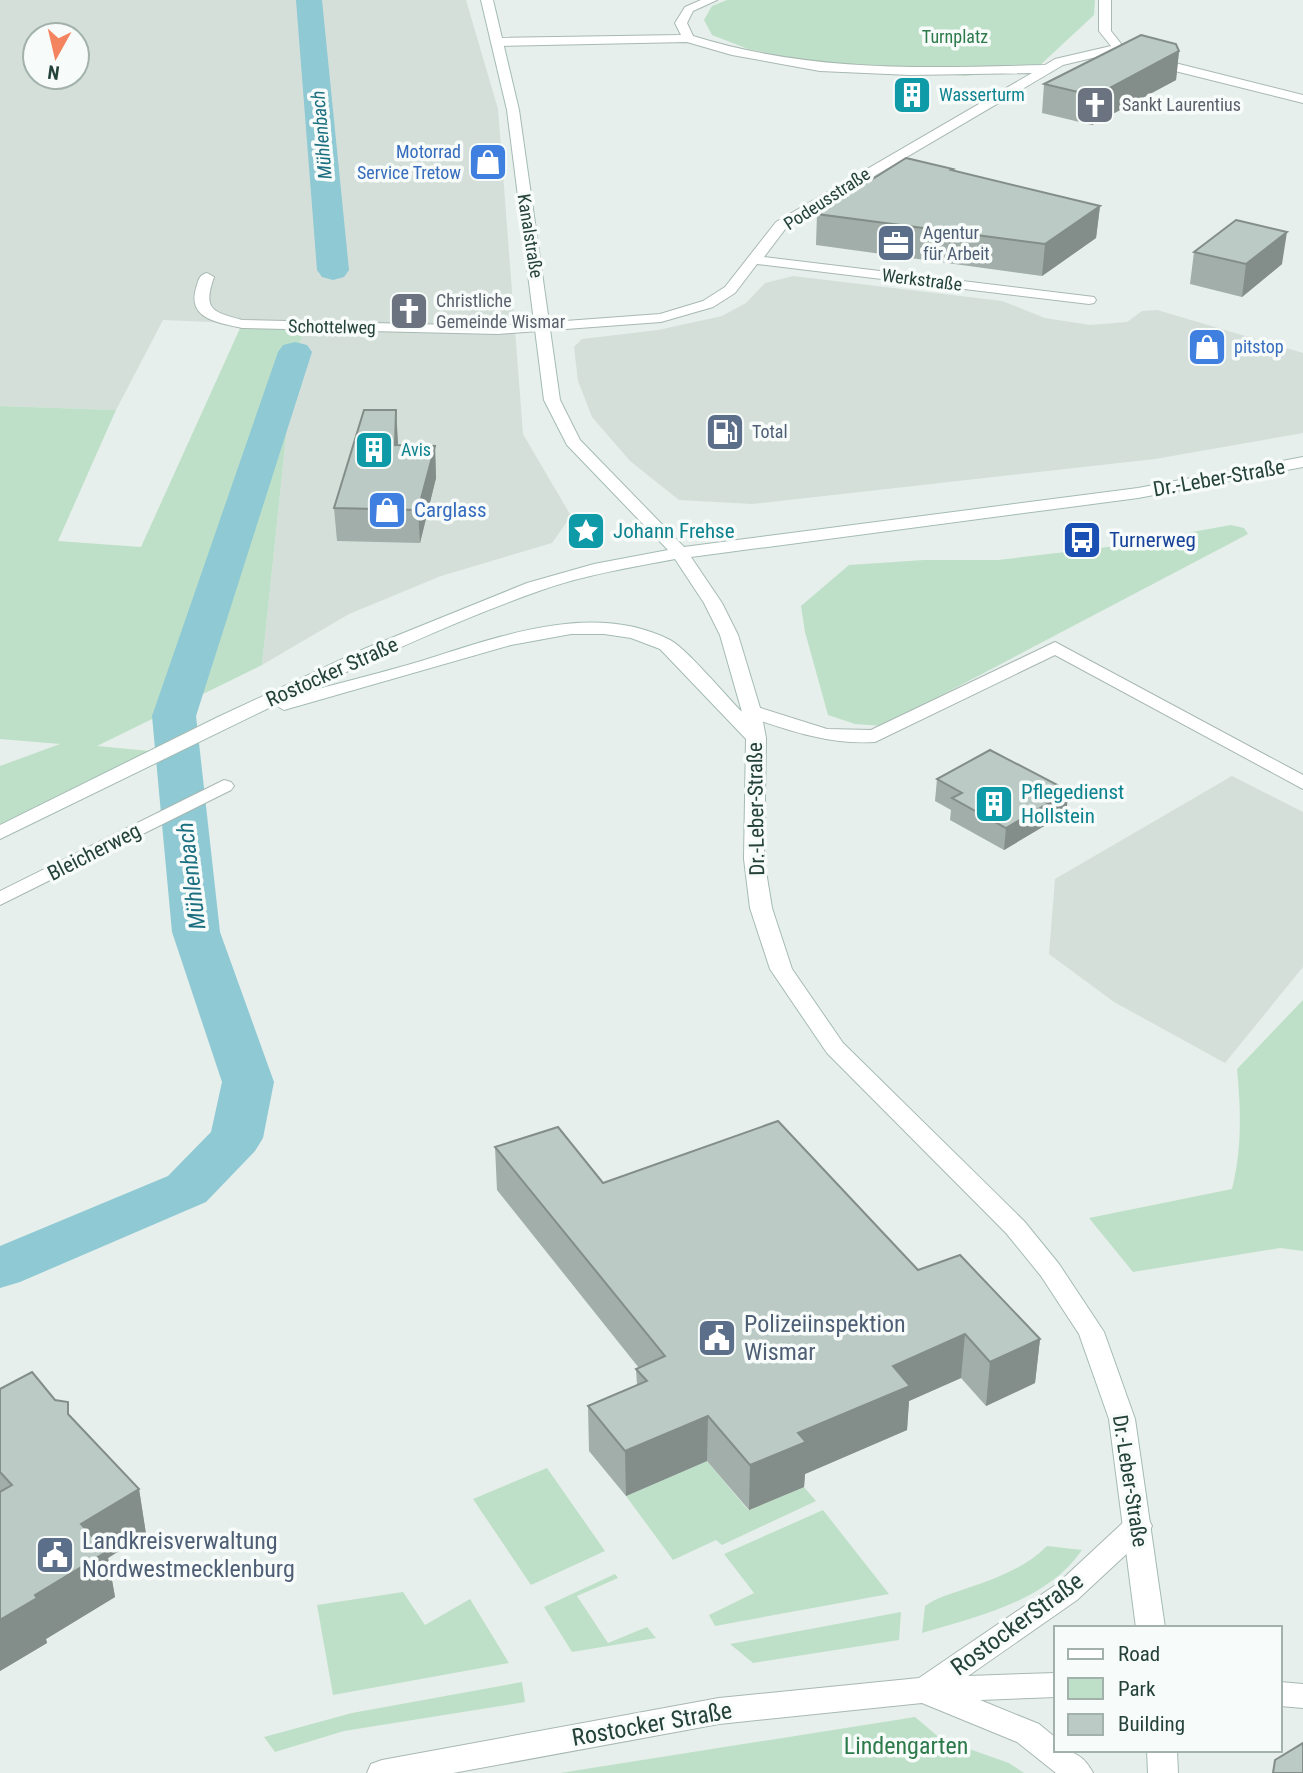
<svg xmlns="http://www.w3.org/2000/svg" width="1303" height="1773" font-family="'Roboto Condensed',sans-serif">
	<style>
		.built { fill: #d4dfda; fill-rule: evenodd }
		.green { fill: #bfe0c8 }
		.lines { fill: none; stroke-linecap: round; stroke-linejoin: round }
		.canal { fill: #8ec9d4; fill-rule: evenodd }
		.street-casing { stroke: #a8b8b2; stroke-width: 2 }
		.secondary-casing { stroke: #a4bbb3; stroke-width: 2 }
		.street { fill: #fff; fill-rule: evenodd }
		.secondary { fill: #fff; fill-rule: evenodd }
		.wall { fill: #a1aea9 }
		.shaded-wall { fill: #838d89 }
		.building { fill: #bbcac4; stroke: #838d89; stroke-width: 2 }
		.labels { text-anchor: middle; stroke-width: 7; stroke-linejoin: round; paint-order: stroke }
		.far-park-label { font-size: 18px; fill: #2d7a4b; stroke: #f7fbf9 }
		.far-culture-label { font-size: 18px; fill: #0d838f; stroke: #f7fbf9; text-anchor: start }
		.far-worship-label { font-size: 18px; fill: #5b616d; stroke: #f7fbf9; text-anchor: start }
		.far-shop-label { font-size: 18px; fill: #366cbe; stroke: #f7fbf9; text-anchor: end }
		.far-street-label { font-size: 18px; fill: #24423a; stroke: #f7fbf9 }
		.far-service-label { font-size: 18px; fill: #4e5e75; stroke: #f7fbf9; text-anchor: start }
		.far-water-label { font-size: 19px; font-style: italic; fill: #1c6f80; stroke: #f7fbf9 }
		.street-label { font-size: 21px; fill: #24423a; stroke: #f7fbf9 }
		.shop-label { font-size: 21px; fill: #366cbe; stroke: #f7fbf9; text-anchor: start }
		.culture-label { font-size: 21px; fill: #0d838f; stroke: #f7fbf9; text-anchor: start }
		.transit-label { font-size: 21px; fill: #164399; stroke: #f7fbf9; text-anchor: start }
		.water-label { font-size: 23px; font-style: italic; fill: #1c6f80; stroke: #f7fbf9 }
		.near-service-label { font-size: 24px; fill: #4e5e75; stroke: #f7fbf9; text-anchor: start }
		.near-street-label { font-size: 24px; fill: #24423a; stroke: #f7fbf9 }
		.near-park-label { font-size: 24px; fill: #2d7a4b; stroke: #f7fbf9 }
	</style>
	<rect width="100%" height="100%" fill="#e6efeb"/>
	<path class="built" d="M0 0H466L498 109 523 434 571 516 552 543 441 576 349 614 262 665 295 352 306 326 163 320 116 410 0 406ZM35 35H77V77H35Z
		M793 276 1002 301 1045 318 1090 325 1127 322 1142 311 1157 310 1303 353V433L1155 459 752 504 679 500 630 461 592 417 578 381 574 347 582 339 658 330 722 316 746 303 765 283Z
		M1232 776 1303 812V967L1225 1063 1114 1002 1049 954 1055 879Z"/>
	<path class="green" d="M727 0H1095L1094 15 1037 68 965 76 812 62 748 49 712 35 704 20 712 6Z
		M242 324 307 326 295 352 262 665 97 746 160 752 0 833V766L60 744 0 739V406L116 410 58 541 141 547Z
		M1231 525 1244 528 1248 534 883 726 855 724 828 715 805 632 801 606 849 565 924 560H998L1108 547Z
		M1303 1000V1251L1280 1248 1133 1272 1089 1218 1232 1189C1242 1149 1241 1110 1237 1069Z
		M707 1461 748 1510 804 1487 816 1501 722 1545 716 1540 673 1560 626 1496Z
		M547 1468 605 1551 531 1585 473 1499Z
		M823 1510 889 1594 715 1626 709 1615 754 1593 724 1554Z
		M1047 1546 1082 1550C1047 1601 979 1616 922 1633L925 1606C937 1597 951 1594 965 1589 995 1579 1025 1568 1047 1546Z
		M615 1574 618 1578 577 1596 608 1643 647 1627 656 1638 572 1652 544 1607Z
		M403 1592 425 1625 470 1599 509 1663 333 1695 317 1605Z
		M901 1612 899 1640 753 1663 730 1644Z
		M522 1682 525 1702 344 1731 275 1752 264 1737 352 1713Z
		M915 1717 941 1739 1009 1763 1024 1773H560Z"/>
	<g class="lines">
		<path class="canal" d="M296 0H322L349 270 344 277 333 280 322 277 317 270Z
			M295 342 307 345 312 352 196 716 220 932 274 1082 263 1138 255 1151 206 1202 20 1282 0 1288V1246L168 1176 211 1132 222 1082 172 932 152 716 278 352 283 345Z"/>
		<g class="street-casing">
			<path id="street" d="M701 0H717L693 11 687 23 693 36C812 73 922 68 1045 65L1055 59 1111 46 1099 31V0H1111V31L1122 45 1151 57 1303 95V103L1143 63 1117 52 1063 65 786 228 764 257 1094 297 1096 300 1094 303 1089 304 757 264 735 293 713 307 661 322 498 334 242 328C217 322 185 319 197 285 199 278 200 275 207 273L214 277C203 309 211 312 242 320L498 326 660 314 703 301 725 287 776 222 1032 73 910 75 820 71 732 55 687 42 498 46 492 42 498 38 681 35 675 23 685 7Z
				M1055 642 1303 775V789L1055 655 875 742C829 745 787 730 744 715L741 711 751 705 827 729 871 730Z
				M224 780 231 782 234 786 231 790 0 905V891Z
				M1138 1515 1148 1518 1152 1526 1148 1534 1077 1600 968 1676 1056 1673V1697L980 1700 1039 1724 1056 1738V1750C1074 1750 1085 1757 1093 1773H1056L1017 1742 922 1703 719 1724 453 1773H367L371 1764 382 1760 719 1698 919 1678 1057 1584 1128 1518Z
				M1280 1682 1303 1684V1708L1280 1706Z"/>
		</g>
		<g class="secondary-casing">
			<path id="secondary" d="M481 0H493L519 110 560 400 580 440 684 547 1138 488 1303 457V467L1138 498 691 557 722 603 738 635 761 711 766 738 764 859 772 908 792 969 843 1043 1024 1221 1059 1264 1104 1332 1135 1419 1165 1628H1136L1109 1419 1079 1334 1041 1276 1006 1233 827 1053 770 969 750 908 744 859 746 739 660 649 631 638 604 634H571L511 645 291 708 284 710 275 705 0 839V825L218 717 364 649 527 583 594 564 668 550 567 445 544 400 507 110ZM675 559 704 603 720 635 742 712C727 697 686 648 670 640 589 599 491 640 411 664 373 675 335 684 297 695 376 658 457 620 539 591 583 575 629 568 675 559Z
				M1147 1750H1177L1178 1773H1148Z"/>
		</g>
		<use href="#street" class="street"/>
		<use href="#secondary" class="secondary"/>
	</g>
	<path class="wall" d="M1179 51 1176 80 1092 125 1042 113 1044 84Z
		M953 171 1100 206 1096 238 1042 276 816 245 817 214Z
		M1194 252 1282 264 1242 297 1190 284Z
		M398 445 435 446 436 478 420 543 337 541 334 508Z
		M937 779 1066 813 1004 850 950 820 951 810 935 801Z
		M495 1147 603 1183 918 1270 1040 1339 1035 1383 986 1406 961 1378 909 1401 907 1430 805 1474 804 1487 749 1510 707 1461 626 1496 589 1451 588 1406 637 1385 636 1369 639 1368 497 1190Z
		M0 1389 55 1400 139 1489 146 1534 108 1558 115 1597 46 1639 47 1643 0 1671Z"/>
	<path class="shaded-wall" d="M1179 51 1176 80 1092 125 1095 96Z
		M1100 206 1096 238 1042 276 1045 244Z
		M1287 232 1282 264 1242 297 1246 264Z
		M396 410 398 442 397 477 395 445Z
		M435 446 436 478 420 543 418 510Z
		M1069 791 1066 813 1004 850 1006 828Z
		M965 1334 961 1378 909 1401 907 1430 805 1474 804 1487 749 1510 750 1465 798 1433 893 1366Z
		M1040 1339 1035 1383 986 1406 990 1362Z
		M708 1416 707 1461 626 1496 625 1451Z
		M139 1489 146 1534 108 1558 115 1597 46 1639 47 1643 0 1671V1620L35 1595 81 1524Z"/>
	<path class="building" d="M1141 35 1176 44 1179 51 1095 96 1044 84Z
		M906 158 953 169 951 170 1100 206 1045 244 817 214Z
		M1236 220 1287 232 1246 264 1194 252Z
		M364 410H396L395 445 435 446 418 510 334 508Z
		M990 750 1069 791 1006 828 952 798 962 793 937 779Z
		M778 1121 918 1270 960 1255 1040 1339 990 1362 965 1334 893 1366 910 1386 798 1433 806 1442 750 1465 708 1416 625 1451 588 1406 647 1381 636 1369 665 1356 495 1147 558 1127 603 1183Z
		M32 1372 55 1400 68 1402V1414L139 1489 81 1524 106 1552 35 1595 37 1598 0 1620V1492L12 1485 0 1472V1389Z
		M1303 1743V1773H1273L1275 1760Z"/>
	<defs>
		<g id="building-square" transform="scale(2.0125)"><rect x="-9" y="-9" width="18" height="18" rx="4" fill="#0f9aa8" stroke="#f7fbf9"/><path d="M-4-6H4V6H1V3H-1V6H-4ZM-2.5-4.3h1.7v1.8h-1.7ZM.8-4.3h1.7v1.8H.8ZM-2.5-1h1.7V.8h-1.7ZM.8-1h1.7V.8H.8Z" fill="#fff"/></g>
		<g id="church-square" transform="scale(2.0125)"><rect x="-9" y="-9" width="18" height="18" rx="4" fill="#6b7280" stroke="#f7fbf9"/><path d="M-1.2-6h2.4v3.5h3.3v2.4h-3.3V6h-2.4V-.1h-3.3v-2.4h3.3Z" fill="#fff"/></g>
		<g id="shop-square" transform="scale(2.0125)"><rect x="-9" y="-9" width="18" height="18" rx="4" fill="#3f7fe0" stroke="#f7fbf9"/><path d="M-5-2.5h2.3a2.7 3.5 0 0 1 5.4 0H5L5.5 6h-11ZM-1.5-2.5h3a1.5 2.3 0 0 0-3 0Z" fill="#fff"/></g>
		<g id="office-square" transform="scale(2.0125)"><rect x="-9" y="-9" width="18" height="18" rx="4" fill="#5c6f8a" stroke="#f7fbf9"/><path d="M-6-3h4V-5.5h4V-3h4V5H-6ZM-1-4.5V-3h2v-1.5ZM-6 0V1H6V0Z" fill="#fff"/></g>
		<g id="fuel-square" transform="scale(2.0125)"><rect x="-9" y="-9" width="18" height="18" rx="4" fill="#5c6f8a" stroke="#f7fbf9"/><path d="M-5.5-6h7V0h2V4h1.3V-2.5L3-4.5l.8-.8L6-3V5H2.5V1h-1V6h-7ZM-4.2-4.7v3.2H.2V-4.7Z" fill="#fff"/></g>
		<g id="sight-square" transform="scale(2.0125)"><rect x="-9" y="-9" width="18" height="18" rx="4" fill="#0f9aa8" stroke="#f7fbf9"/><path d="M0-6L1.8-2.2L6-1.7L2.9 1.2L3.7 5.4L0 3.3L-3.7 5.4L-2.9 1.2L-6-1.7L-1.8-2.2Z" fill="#fff"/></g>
		<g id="bus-square" transform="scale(2.0125)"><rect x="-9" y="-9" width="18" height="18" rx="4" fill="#1a4fb4" stroke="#f7fbf9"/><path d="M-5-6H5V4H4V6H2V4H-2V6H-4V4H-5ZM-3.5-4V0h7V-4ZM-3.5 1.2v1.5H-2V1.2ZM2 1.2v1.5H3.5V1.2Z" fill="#fff"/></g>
		<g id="civic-square" transform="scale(2.0125)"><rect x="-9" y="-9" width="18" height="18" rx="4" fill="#5c6f8a" stroke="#f7fbf9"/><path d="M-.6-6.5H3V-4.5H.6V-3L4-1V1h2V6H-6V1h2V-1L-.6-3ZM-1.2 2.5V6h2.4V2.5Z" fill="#fff"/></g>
	</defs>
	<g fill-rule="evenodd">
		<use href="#building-square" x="912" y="95"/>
		<use href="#church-square" x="1095" y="105"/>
		<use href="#shop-square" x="488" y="162"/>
		<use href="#office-square" x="896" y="243"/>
		<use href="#church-square" x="409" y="311"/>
		<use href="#shop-square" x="1207" y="347"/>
		<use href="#fuel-square" x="725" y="432"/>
		<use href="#building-square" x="374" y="450"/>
		<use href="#shop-square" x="387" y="510"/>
		<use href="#sight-square" x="586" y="531"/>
		<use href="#bus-square" x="1082" y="540"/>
		<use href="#building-square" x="994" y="804"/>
		<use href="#civic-square" x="717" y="1338"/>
		<use href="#civic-square" x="55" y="1555"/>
	</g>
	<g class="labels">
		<g class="far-park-label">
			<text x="955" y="43">Turnplatz</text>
		</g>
		<g class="far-culture-label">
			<text x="939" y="101">Wasserturm</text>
			<text x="401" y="456">Avis</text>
		</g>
		<g class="far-worship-label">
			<text x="1122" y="111">Sankt Laurentius</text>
			<text x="436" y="307">Christliche<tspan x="436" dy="21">Gemeinde Wismar</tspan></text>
		</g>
		<g class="far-shop-label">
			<text x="461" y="158">Motorrad<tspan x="461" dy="21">Service Tretow</tspan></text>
			<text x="1234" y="353" text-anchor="start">pitstop</text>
		</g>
		<g class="far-street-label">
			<text transform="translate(827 199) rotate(-33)" y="6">Podeusstraße</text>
			<text transform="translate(530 236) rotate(81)" y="6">Kanalstraße</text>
			<text transform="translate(922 280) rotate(7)" y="6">Werkstraße</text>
			<text transform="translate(332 327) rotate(1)" y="6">Schottelweg</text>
		</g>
		<g class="far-service-label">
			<text x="923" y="239">Agentur<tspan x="923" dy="21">für Arbeit</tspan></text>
			<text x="752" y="438">Total</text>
		</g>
		<g class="far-water-label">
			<text transform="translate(321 135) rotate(-95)" y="7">Mühlenbach</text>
		</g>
		<g class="street-label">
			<text transform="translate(1219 478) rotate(-10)" y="7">Dr.-Leber-Straße</text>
			<text transform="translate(332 672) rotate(-24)" y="7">Rostocker Straße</text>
			<text transform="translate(756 809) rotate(-91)" y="7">Dr.-Leber-Straße</text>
			<text transform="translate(94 852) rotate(-27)" y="7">Bleicherweg</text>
			<text transform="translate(1130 1481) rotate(81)" y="7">Dr.-Leber-Straße</text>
		</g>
		<g class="shop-label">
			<text x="414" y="517">Carglass</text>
		</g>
		<g class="culture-label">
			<text x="613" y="538">Johann Frehse</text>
			<text x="1021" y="799">Pflegedienst<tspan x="1021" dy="24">Hollstein</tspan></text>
		</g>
		<g class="transit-label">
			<text x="1109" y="547">Turnerweg</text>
		</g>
		<g class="water-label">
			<text transform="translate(191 876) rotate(-97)" y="8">Mühlenbach</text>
		</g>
		<g class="near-service-label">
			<text x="744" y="1332">Polizeiinspektion<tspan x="744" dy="28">Wismar</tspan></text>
			<text x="82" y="1549">Landkreisverwaltung<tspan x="82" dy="28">Nordwestmecklenburg</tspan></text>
		</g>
		<g class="near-street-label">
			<text transform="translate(1017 1624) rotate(-36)" y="8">RostockerStraße</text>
			<text transform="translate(652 1724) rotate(-10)" y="8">Rostocker Straße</text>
		</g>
		<g class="near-park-label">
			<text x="906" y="1754">Lindengarten</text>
		</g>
	</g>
	<rect x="1054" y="1626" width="228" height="126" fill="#f7fbf9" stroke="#a3b1ad" stroke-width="2"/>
	<rect x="1068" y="1649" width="35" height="10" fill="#ffffff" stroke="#a3b1ad" stroke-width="2"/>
	<text x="1118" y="1661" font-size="21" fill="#24423a">Road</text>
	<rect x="1068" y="1678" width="35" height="21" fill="#bfe0c8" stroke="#a3b1ad" stroke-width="2"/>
	<text x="1118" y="1696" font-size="21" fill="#24423a">Park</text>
	<rect x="1068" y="1714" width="35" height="21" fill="#bbcac4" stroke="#a3b1ad" stroke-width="2"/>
	<text x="1118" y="1731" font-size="21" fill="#24423a">Building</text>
	<g transform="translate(56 56) rotate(188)"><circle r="33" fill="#f7fbf9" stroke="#a3b1ad" stroke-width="2"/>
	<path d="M0-5L12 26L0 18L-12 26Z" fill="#f4845f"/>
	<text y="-10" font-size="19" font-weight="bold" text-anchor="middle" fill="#24423a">N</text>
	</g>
</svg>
